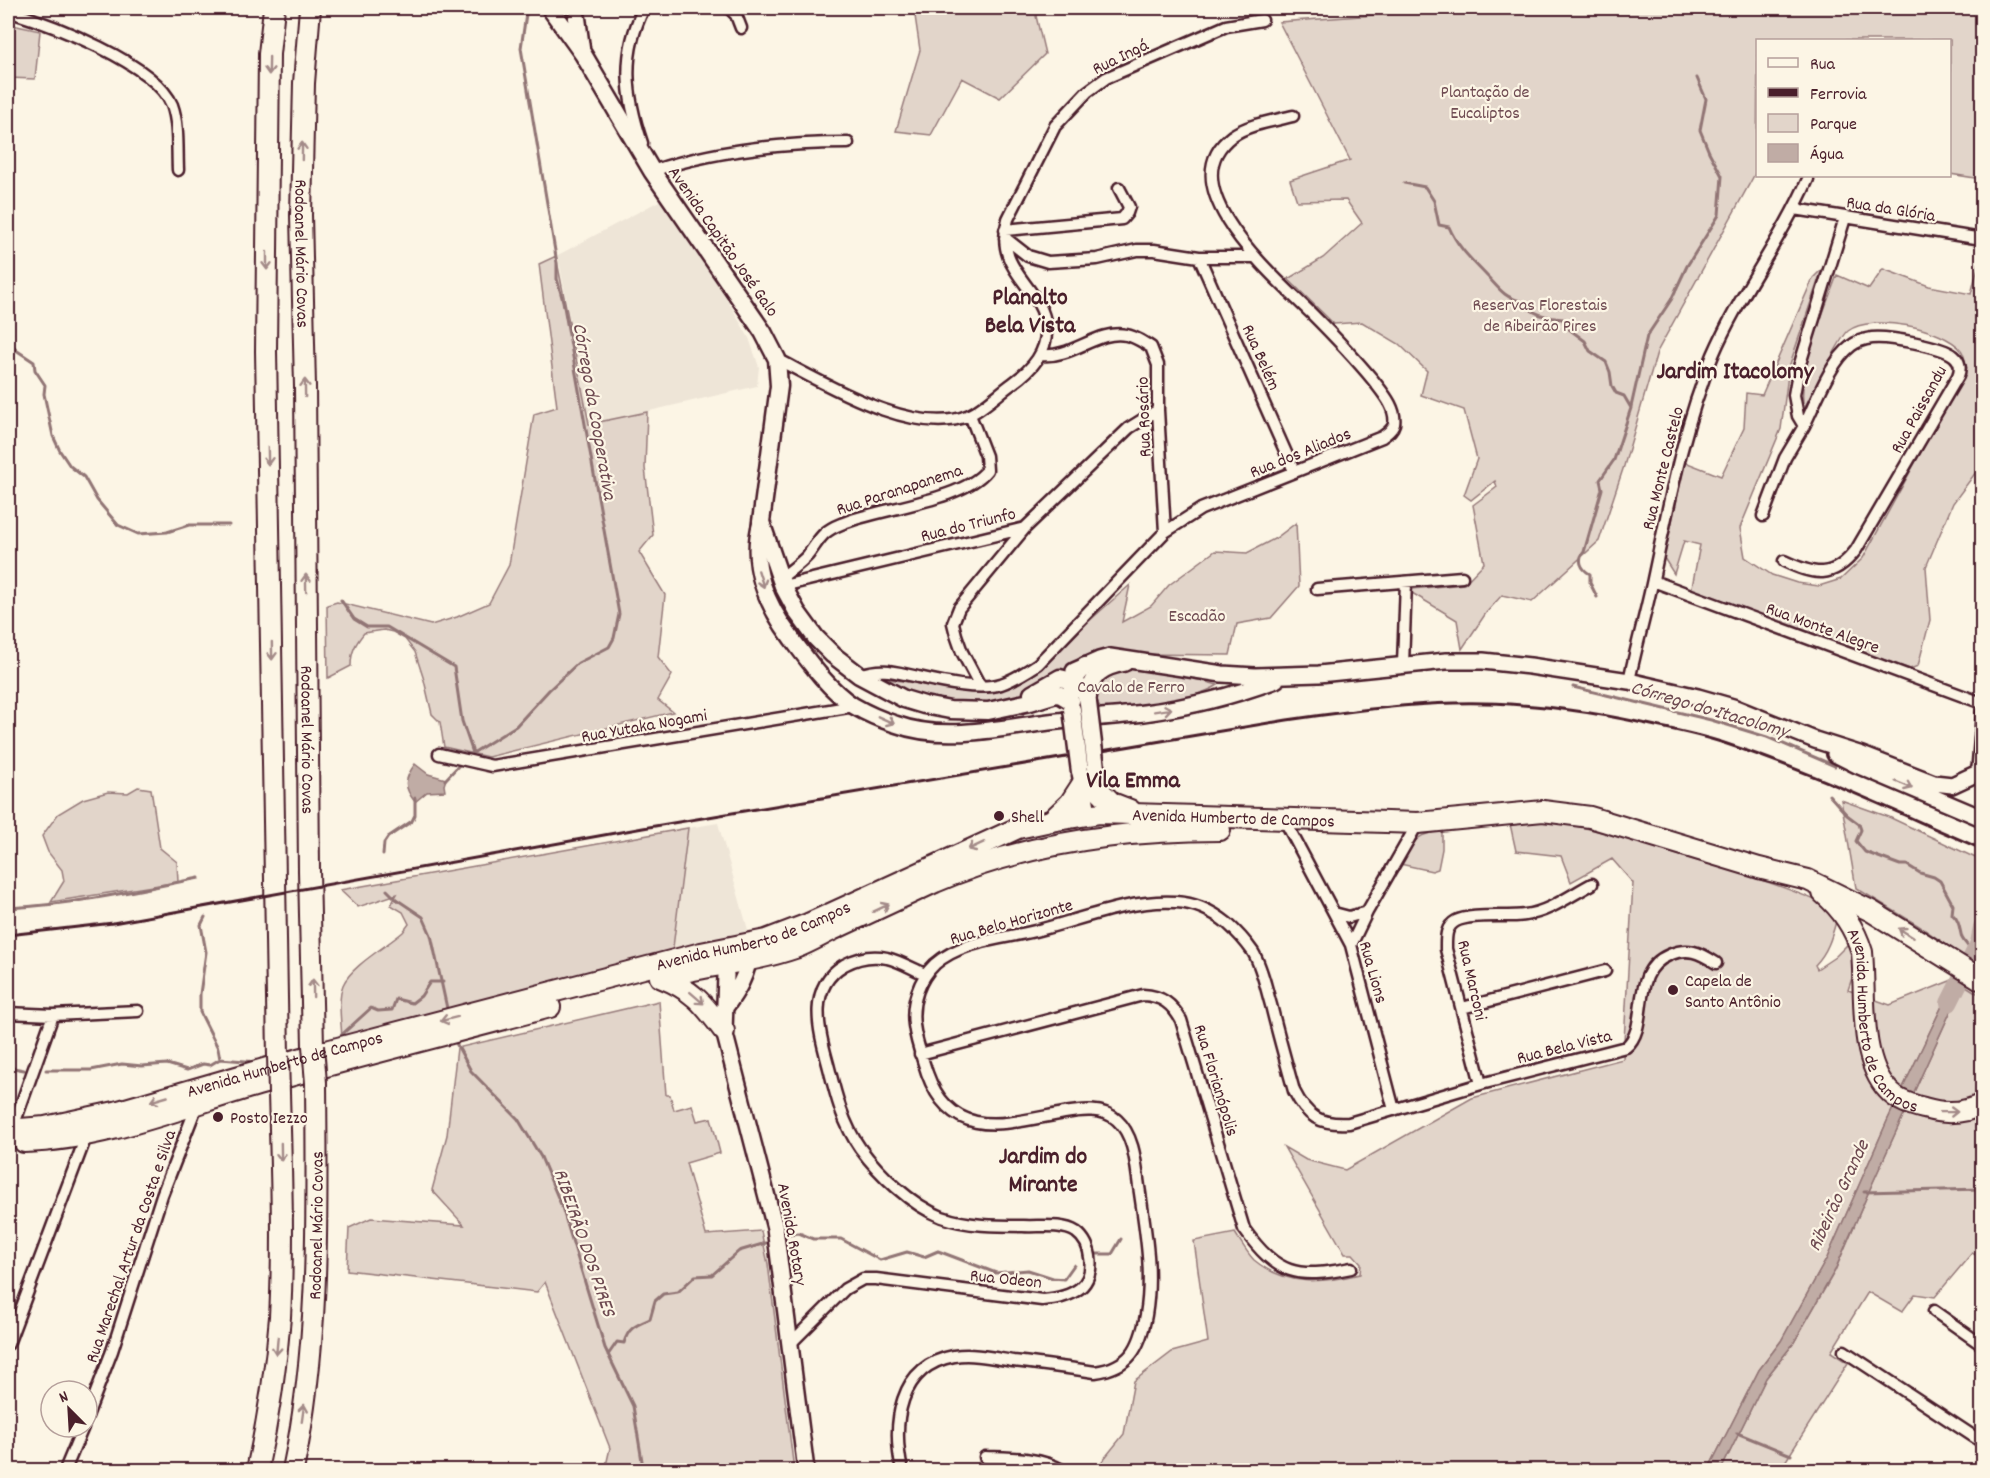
<svg xmlns="http://www.w3.org/2000/svg" width="1990" height="1478" font-family="Dekko,sans-serif">
	<style>
		.built { fill: #eee5d7 }
		.green { fill: #e2d5ca; stroke: #967a7a; stroke-width: 1.5 }
		.water { fill: #c0aca5; stroke: #917474; stroke-width: 1.5 }
		.lines { fill: none; stroke-linecap: round; stroke-linejoin: round }
		.stream { stroke: #917474; stroke-width: 3 }
		.river { stroke: #c0aca5; stroke-width: 18 }
		.street-casing { stroke: #4a1f2b; stroke-width: 15 }
		.secondary-casing { stroke: #4a1f2b; stroke-width: 20 }
		.primary-casing { stroke: #4a1f2b; stroke-width: 21 }
		.highway-casing { stroke: #4a1f2b; stroke-width: 24 }
		.street { stroke: #fcf5e5; stroke-width: 10 }
		.secondary { stroke: #fcf5e5; stroke-width: 15 }
		.primary { stroke: #fcf5e5; stroke-width: 16 }
		.highway { stroke: #fcf5e5; stroke-width: 20 }
		.rail { stroke: #4a1f2b; stroke-width: 3 }
		.primary-bridge-casing { stroke: #4a1f2b; stroke-width: 21; stroke-linecap: butt }
		.highway-bridge-casing { stroke: #4a1f2b; stroke-width: 24; stroke-linecap: butt }
		.primary-bridge { stroke: #fcf5e5; stroke-width: 16 }
		.highway-bridge { stroke: #fcf5e5; stroke-width: 20 }
		.oneway { stroke: #a38a88 }
		.poi-dot { fill: #4a1f2b; stroke: #fcf5e5; stroke-width: 2 }
		.labels { text-anchor: middle; stroke-width: 4.5; stroke-linejoin: round; paint-order: stroke }
		.street-label { font-size: 18px; fill: #4a1f2b; stroke: #fcf5e5 }
		.park-label { font-size: 18px; fill: #704c53; stroke: #fcf5e5 }
		.poi-label { font-size: 18px; fill: #4a1f2b; stroke: #fcf5e5; text-anchor: start }
		.water-label { font-size: 20px; font-style: italic; fill: #6d4950; stroke: #fcf5e5 }
		.district-label { font-size: 24px; font-weight: bold; fill: #4a1f2b; stroke: #fcf5e5 }
	</style>
	<rect width="100%" height="100%" fill="#fcf5e5"/>
	<filter id="ink" filterUnits="userSpaceOnUse"><feTurbulence type="fractalNoise" baseFrequency=".0167" numOctaves="2"/><feDisplacementMap in="SourceGraphic" scale="12" xChannelSelector="R" yChannelSelector="G"/><feConvolveMatrix kernelMatrix="1 2 1 2 8 2 1 2 1" color-interpolation-filters="sRGB"/></filter>
	<g filter="url(#ink)">
		<path class="built" d="M661 200 727 299 749 338 759 367 757 386 589 425 558 255Z
			M718 823 750 937 672 955 688 828Z"/>
		<path class="green" d="M917 8H1040L1036 16 1045 54 1000 98 962 78 931 135 896 131 920 50 914 9Z
			M1470 8H1982V179L1950 174V40H1758L1757 170 1657 352 1624 466 1599 541 1532 602 1502 595 1486 613 1462 649 1457 620 1412 593V589L1464 584 1484 563 1473 505 1497 487 1495 481 1471 500 1464 495 1477 459 1464 410 1421 395 1427 371 1399 344 1362 322 1334 324 1288 279 1323 258 1362 223 1346 200 1297 201 1290 180 1350 160 1279 22Z
			M8 24 40 31 35 79 8 78Z
			M556 256 589 424 647 412 645 468 653 535 639 552 665 595 658 657 672 675 658 700 673 712 488 757 444 747 440 722 432 714 424 680 415 652 405 639 393 632 384 630 364 633C355 644 351 652 351 666L328 678 327 605 337 602 431 625 457 617 489 603 509 565 534 414 557 407 539 264Z
			M1980 260H1982V464L1953 503 1926 567 1930 620 1918 666 1910 669 1691 592 1700 545 1684 541 1674 574 1664 558 1685 462 1721 476 1744 428 1746 393 1762 395 1813 278 1822 269 1789 367 1781 429 1740 528 1745 557 1772 575 1797 583 1819 586 1841 579 1863 558 1967 368C1965 363 1965 355 1961 350 1943 328 1872 313 1848 331 1841 336 1811 396 1804 408 1796 375 1825 309 1837 275L1869 289 1883 269 1929 286 1971 294Z
			M1296 523 1299 586 1271 618 1237 624 1230 655 1137 654 1074 664 1012 701 976 708 940 704 889 686 887 679C915 682 941 690 969 691 1022 693 1051 659 1085 625 1100 611 1115 598 1130 585L1122 622 1151 606 1169 585 1215 551 1247 553 1276 538Z
			M1126 667 1171 673 1218 685C1192 702 1134 706 1102 710L1095 701 1096 687 1108 674Z
			M138 787 151 789 160 848 177 862 178 882 51 902 64 881 62 870 48 852 42 836 58 814 83 799 108 792 128 793Z
			M1841 800 1889 817 1982 861V969L1919 926 1856 888Z
			M1544 821C1590 826 1634 841 1678 855 1733 871 1788 886 1839 911 1833 931 1830 950 1815 965L1817 969 1835 957 1848 944 1854 947 1852 978 1848 990 1890 1005 1955 979 1888 1119 1827 1258 1781 1341 1759 1370 1708 1470H1095L1124 1434 1134 1381 1172 1352 1208 1342 1194 1241 1235 1233C1241 1242 1247 1253 1254 1260 1287 1287 1322 1283 1360 1274L1361 1263 1353 1254H1345L1284 1147 1306 1160 1345 1170 1472 1098 1623 1059 1633 883 1612 859 1571 882 1561 856 1516 851 1510 824Z
			M688 828 672 955 342 1042C342 1025 337 1001 343 985 351 966 387 946 403 932L409 924 403 912 391 905 397 894 358 907 340 890Z
			M1442 831V849L1438 869 1432 871 1400 864C1414 842 1414 834 1442 831Z
			M1963 984 1982 996V1258L1972 1253 1935 1297 1915 1294 1902 1312 1868 1292 1831 1352 1848 1363 1780 1470H1721L1766 1378 1793 1344 1835 1271 1869 1191Z
			M659 1001 666 1095H670L674 1110 692 1105 697 1121 711 1118 720 1153 686 1163 706 1235 761 1231 768 1264 794 1470H605L610 1448 545 1282 537 1292 347 1270 349 1228 371 1218 464 1225 432 1190 447 1135 457 1048Z"/>
		<path class="water" d="M415 764 428 774 446 779 444 785 445 791 427 792 415 802C403 787 404 779 415 764Z
			M1955 979 1963 984 1869 1191 1835 1270 1793 1344 1766 1378 1721 1470H1708L1759 1370 1781 1341 1827 1258 1888 1119Z"/>
		<g class="lines">
			<path class="stream" d="M1404 183 1425 187 1434 201 1439 225 1449 227C1458 248 1472 260 1487 276 1498 287 1504 298 1521 301 1532 314 1546 318 1563 319L1565 326 1585 341 1590 351 1606 362 1610 372 1612 386 1616 393 1624 396 1631 408 1614 460 1600 480 1602 489 1584 552C1577 560 1581 569 1590 574V583L1597 597
				M8 321 12 333 10 342 16 350 34 362 35 370 45 385 44 394 53 436 60 451 70 466 84 477 97 500 118 525 138 534 167 532 189 525H229
				M1631 407 1647 336 1671 300 1687 266 1719 215 1722 176 1709 152 1700 130 1706 99 1697 78
				M341 600 354 619 367 627H387L454 667 462 721 473 753
				M1573 687 1711 720 1767 737 1835 766
				M468 756 516 726 549 690 578 663 609 647 614 638 619 614 563 301 557 279V263L521 48 526 14 530 8
				M445 780 461 763
				M1829 795 1847 815 1859 824 1861 830 1856 841 1865 852 1900 865H1907L1920 873 1934 877 1940 881 1953 905 1952 914C1960 921 1959 928 1962 938 1965 944 1971 947 1972 955
				M383 855 384 843 388 837 412 821 415 815V798
				M387 890 396 899 423 917 431 935 448 1013
				M8 908C72 905 135 891 199 878
				M205 917 201 925 206 952 200 994V1012L218 1048 220 1059
				M337 1039 371 1008 378 1011 392 1010 396 999 412 1003 421 996 430 982H443
				M456 1043 471 1071 518 1119 541 1157 562 1207 605 1348 633 1406 642 1461 639 1470
				M8 1067 24 1070
				M46 1070H91L122 1064 142 1066 167 1064 187 1070 203 1064 210 1065 220 1059 258 1062
				M1864 1192 1982 1189
				M788 1234 799 1233 813 1239H841L880 1260 907 1252 924 1257 938 1251 996 1273 1028 1270 1053 1278 1064 1279 1074 1265
				M1094 1256 1096 1254H1112L1121 1239
				M608 1355 617 1342 624 1343C628 1328 636 1325 650 1319L655 1301 663 1294 678 1292 695 1276 712 1275 739 1251 766 1243
				M1737 1433 1791 1455"/>
			<path class="river" d="M1949 1003 1979 943 1982 928"/>
			<g class="street-casing">
				<path id="street" d="M729 8 736 15 741 28
					M8 11C50 24 155 63 172 105 179 124 177 150 178 170
					M642 143C626 96 621 54 644 8
					M652 171C715 150 782 143 848 143
					M1795 209 1982 239
					M1005 230 1122 219 1127 213 1129 207 1119 188
					M1005 238 1028 256 1048 262 1097 259 1137 250H1154L1199 257H1254
					M1199 257 1294 471
					M1041 355C1071 359 1098 329 1126 335 1135 336 1144 343 1151 347L1158 365V410L1165 532
					M777 359C824 383 916 439 969 415 984 408 999 393 1013 383 1032 369 1048 352 1046 327 1042 285 993 272 1008 219L1055 126 1087 92 1106 78 1226 26 1262 20
					M1763 516 1785 458 1804 426 1798 416 1794 395 1799 367 1845 218
					M1784 561C1814 575 1833 580 1856 550L1958 376C1961 369 1960 361 1954 356 1942 346 1887 336 1872 338 1865 339 1857 341 1851 346 1830 362 1816 402 1804 426
					M780 579C789 571 800 564 808 555 820 539 821 532 841 524 879 508 963 501 987 470L986 456 970 415
					M1653 581 1982 703
					M783 586 1025 528 1129 428 1158 410
					M1317 589 1462 577
					M1403 664 1406 582
					M859 675C883 667 894 672 918 677 940 682 979 691 1001 684 1015 679 1026 672 1038 664L1165 532 1201 509 1382 437C1387 433 1392 431 1394 424 1397 408 1382 392 1373 380 1354 357 1332 334 1311 313 1276 278 1167 186 1232 136 1249 124 1273 121 1293 116
					M1629 681C1636 647 1646 613 1653 579 1669 504 1683 427 1713 355 1739 294 1781 241 1808 179
					M980 686 962 652 956 635 953 623 959 608 1025 528
					M439 754 492 766 854 706
					M1977 775 1982 713
					M1284 819 1351 945 1394 1110
					M1334 913 1349 917 1367 912
					M1351 945 1367 912 1418 823
					M1462 1008 1605 971
					M8 1013 53 1015 138 1011
					M920 1054 1143 995C1162 996 1172 1004 1181 1020L1244 1229C1277 1275 1297 1279 1351 1268
					M1481 1084 1446 949C1446 938 1445 927 1456 921 1471 913 1507 918 1525 915 1549 912 1571 895 1592 884
					M8 1141 53 1015
					M1934 1311 1982 1345
					M791 1343 845 1289 863 1279H876L1042 1300C1055 1299 1069 1297 1080 1288 1096 1275 1093 1244 1076 1232 1062 1223 1039 1227 1023 1226 997 1226 967 1226 942 1217 911 1205 879 1174 860 1148 843 1124 836 1096 829 1068 820 1034 805 988 844 965 857 958 872 955 887 958 900 961 913 969 925 974
					M8 1344 87 1134
					M1844 1351 1982 1442
					M87 1416 112 1351 162 1195 197 1105
					M985 1457C1011 1458 1039 1457 1062 1470
					M8 1470H9
					M65 1470 83 1427
					M902 1470C892 1424 898 1366 954 1356 973 1353 994 1358 1013 1361 1041 1364 1068 1368 1095 1372 1130 1367 1140 1348 1146 1315 1153 1273 1146 1235 1140 1193 1136 1170 1136 1137 1117 1120 1103 1107 1081 1110 1064 1113 1007 1123 952 1143 927 1073 922 1057 916 1042 914 1025 911 1003 919 979 935 964 961 941 1002 939 1035 931 1080 920 1128 899 1176 902 1195 903 1212 911 1227 923 1236 931 1246 942 1253 952 1262 967 1266 988 1271 1005 1278 1034 1286 1062 1294 1091 1307 1117 1320 1125 1349 1123L1481 1084 1626 1047C1651 1026 1628 972 1669 955 1688 947 1699 952 1716 963"/>
			</g>
			<g class="secondary-casing">
				<path id="secondary" d="M761 522C749 565 766 604 792 639 809 662 830 691 854 706 866 713 882 720 895 724 944 742 999 728 1049 722 1080 718 1112 717 1144 713 1189 707 1233 696 1276 680
					M1074 671 1099 660 1110 657 1222 674 1255 676 1319 674 1446 661H1483L1530 666 1629 681 1698 697 1733 707 1815 740 1862 755 1934 783 1952 785 1982 771
					M1088 699C1091 675 1101 667 1125 663
					M1835 754 1857 765 1982 818
					M721 955 726 975 724 1031 775 1228 806 1470
					M724 1009C737 992 748 974 749 953"/>
			</g>
			<g class="primary-casing">
				<path id="primary" d="M550 8 583 54 652 171 763 332 777 359 779 386 761 522 783 586 797 612 816 638 833 655 859 675 904 699 924 705 950 710 988 711 1030 702 1056 694 1061 695 1071 701
					M577 18 581 48
					M1071 691 1077 676 1085 666
					M1032 694 1060 678C1075 681 1086 687 1088 703
					M1081 775 1088 816"/>
			</g>
			<g class="highway-casing">
				<g id="highway">
					<path d="M274 8 269 54 266 351 278 1056"/>
					<path id="s1" d="M310 8 304 83 301 215 305 386 309 871 313 1046"/>
					<path d="M1099 790 1112 803 1130 810"/>
					<path d="M1051 821 1070 803 1083 783"/>
					<path id="s2" d="M1823 893C1842 909 1855 929 1862 952 1866 993 1858 1058 1888 1090 1897 1101 1912 1105 1924 1108 1944 1114 1964 1114 1982 1104"/>
					<path d="M660 977C693 990 703 1003 724 1031"/>
					<path d="M662 977C706 965 752 963 795 948 808 943 820 936 832 930 866 914 901 898 935 882 1025 843 1122 830 1220 830"/>
					<path id="s3" d="M8 1130 45 1127 115 1112 330 1050 701 953 766 940 808 924 1018 828 1051 821 1100 813 1418 823 1543 811 1590 817 1759 868 1808 880 1871 911 1982 980"/>
					<path d="M24 1142C104 1140 182 1107 258 1085 355 1057 453 1033 550 1007"/>
					<path d="M257 1470C268 1420 276 1369 280 1317 284 1242 281 1168 279 1093"/>
					<path id="s4" d="M293 1470C320 1342 317 1213 316 1083"/>
				</g>
			</g>
			<use href="#street" class="street"/>
			<use href="#secondary" class="secondary"/>
			<use href="#primary" class="primary"/>
			<use href="#highway" class="highway"/>
			<path class="rail" d="M8 935 113 923 643 828 1287 720C1364 709 1444 698 1522 705 1567 708 1612 716 1656 726 1680 731 1704 736 1727 744 1814 773 1898 813 1982 849"/>
			<g class="primary-bridge-casing">
				<path id="primary-bridge" d="M1088 703 1096 768
					M1072 709 1080 772"/>
			</g>
			<g class="highway-bridge-casing">
				<path id="highway-bridge" d="M313 1046 316 1083
					M278 1056 279 1093"/>
			</g>
			<use href="#primary-bridge" class="primary-bridge"/>
			<use href="#highway-bridge" class="highway-bridge"/>
		</g>
		<defs><path id="oneway-shaft" d="M-6 0H5M1.5-3L5.5 0L1.5 3" fill="none" stroke-width="1.6" stroke-linecap="round" stroke-linejoin="round" transform="scale(1.5)"/></defs>
		<g class="oneway">
			<use href="#oneway-shaft" transform="translate(269 66) rotate(91)"/>
			<use href="#oneway-shaft" transform="translate(302 151) rotate(-89)"/>
			<use href="#oneway-shaft" transform="translate(267 261) rotate(90)"/>
			<use href="#oneway-shaft" transform="translate(305 388) rotate(-91)"/>
			<use href="#oneway-shaft" transform="translate(268 456) rotate(89)"/>
			<use href="#oneway-shaft" transform="translate(761 579) rotate(72)"/>
			<use href="#oneway-shaft" transform="translate(306 583) rotate(-91)"/>
			<use href="#oneway-shaft" transform="translate(272 651) rotate(89)"/>
			<use href="#oneway-shaft" transform="translate(1163 710) rotate(-9)"/>
			<use href="#oneway-shaft" transform="translate(886 720) rotate(24)"/>
			<use href="#oneway-shaft" transform="translate(1904 785) rotate(23)"/>
			<use href="#oneway-shaft" transform="translate(976 846) rotate(155)"/>
			<use href="#oneway-shaft" transform="translate(881 908) rotate(-25)"/>
			<use href="#oneway-shaft" transform="translate(1906 933) rotate(-148)"/>
			<use href="#oneway-shaft" transform="translate(313 988) rotate(-91)"/>
			<use href="#oneway-shaft" transform="translate(697 998) rotate(41)"/>
			<use href="#oneway-shaft" transform="translate(449 1019) rotate(166)"/>
			<use href="#oneway-shaft" transform="translate(159 1099) rotate(164)"/>
			<use href="#oneway-shaft" transform="translate(1949 1112) rotate(-1)"/>
			<use href="#oneway-shaft" transform="translate(281 1152) rotate(89)"/>
			<use href="#oneway-shaft" transform="translate(277 1346) rotate(95)"/>
			<use href="#oneway-shaft" transform="translate(303 1413) rotate(-82)"/>
		</g>
	</g>
	<g class="poi-dot">
		<circle cx="999" cy="816" r="6"/>
		<circle cx="1673" cy="990" r="6"/>
		<circle cx="218" cy="1117" r="6"/>
	</g>
	<g class="labels">
		<g class="street-label">
			<text transform="translate(1120 56) rotate(-26)" y="6">Rua Ingá</text>
			<text transform="translate(1891 208) rotate(9)" y="6">Rua da Glória</text>
			<text transform="translate(724 241) rotate(55)" y="6">Avenida Capitão José Galo</text>
			<text dy="6" stroke="none"><textPath href="#s1" startOffset="246">Rodoanel Mário Covas</textPath></text>
			<text transform="translate(1262 357) rotate(66)" y="6">Rua Belém</text>
			<text transform="translate(1918 409) rotate(-61)" y="6">Rua Paissandu</text>
			<text transform="translate(1143 417) rotate(-92)" y="6">Rua Rosário</text>
			<text transform="translate(1300 452) rotate(-22)" y="6">Rua dos Aliados</text>
			<text transform="translate(1662 468) rotate(-76)" y="6">Rua Monte Castelo</text>
			<text transform="translate(899 489) rotate(-18)" y="6">Rua Paranapanema</text>
			<text transform="translate(968 524) rotate(-14)" y="6">Rua do Triunfo</text>
			<text transform="translate(1823 627) rotate(20)" y="6">Rua Monte Alegre</text>
			<text transform="translate(644 725) rotate(-10)" y="6">Rua Yutaka Nogami</text>
			<text dy="6" stroke="none"><textPath href="#s1" startOffset="732">Rodoanel Mário Covas</textPath></text>
			<text dy="6" stroke="none"><textPath href="#s3" startOffset="1275">Avenida Humberto de Campos</textPath></text>
			<text transform="translate(1011 921) rotate(-16)" y="6">Rua Belo Horizonte</text>
			<text dy="6" stroke="none"><textPath href="#s3" startOffset="771">Avenida Humberto de Campos</textPath></text>
			<text transform="translate(1374 972) rotate(74)" y="6">Rua Lions</text>
			<text transform="translate(1473 980) rotate(77)" y="6">Rua Marconi</text>
			<text dy="6" stroke="none"><textPath href="#s2" startOffset="148">Avenida Humberto de Campos</textPath></text>
			<text transform="translate(1564 1046) rotate(-14)" y="6">Rua Bela Vista</text>
			<text dy="6" stroke="none"><textPath href="#s3" startOffset="285">Avenida Humberto de Campos</textPath></text>
			<text transform="translate(1217 1080) rotate(73)" y="6">Rua Florianópolis</text>
			<text dy="6" stroke="none"><textPath href="#s4" startOffset="246">Rodoanel Mário Covas</textPath></text>
			<text transform="translate(793 1234) rotate(80)" y="6">Avenida Rotary</text>
			<text transform="translate(130 1246) rotate(-71)" y="6">Rua Marechal Artur da Costa e Silva</text>
			<text transform="translate(1006 1278) rotate(6)" y="6">Rua Odeon</text>
		</g>
		<g class="park-label">
			<text x="1485" y="97">Plantação de<tspan x="1485" dy="21">Eucaliptos</tspan></text>
			<text x="1540" y="310">Reservas Florestais<tspan x="1540" dy="21">de Ribeirão Pires</tspan></text>
			<text x="1197" y="621">Escadão</text>
			<text x="1131" y="692">Cavalo de Ferro</text>
		</g>
		<g class="poi-label">
			<text x="1011" y="822">Shell</text>
			<text x="1685" y="986">Capela de<tspan x="1685" dy="21">Santo Antônio</tspan></text>
			<text x="230" y="1123">Posto Iezzo</text>
		</g>
		<g class="water-label">
			<text transform="translate(596 411) rotate(80)" y="7">Córrego da Cooperativa</text>
			<text transform="translate(1710 708) rotate(16)" y="7">Córrego do Itacolomy</text>
			<text transform="translate(1837 1195) rotate(-65)" y="7">Ribeirão Grande</text>
			<text transform="translate(586 1242) rotate(71)" y="7">RIBEIRÃO DOS PIRES</text>
		</g>
		<g class="district-label">
			<text x="1030" y="304">Planalto<tspan x="1030" dy="28">Bela Vista</tspan></text>
			<text x="1735" y="378">Jardim Itacolomy</text>
			<text x="1133" y="787">Vila Emma</text>
			<text x="1043" y="1163">Jardim do<tspan x="1043" dy="28">Mirante</tspan></text>
		</g>
	</g>
	<rect width="1990" height="1478" fill="none" stroke="#fcf5e5" stroke-width="30"/>
	<rect x="15" y="15" width="1960" height="1448" fill="none" stroke="#4a1f2b" stroke-width="2" filter="url(#ink)"/>
	<rect x="1756" y="39" width="195" height="138" fill="#fcf5e5" stroke="#b59f9b" stroke-width="1.5"/>
	<rect x="1768" y="58" width="30" height="9" fill="#fcf5e5" stroke="#b59f9b" stroke-width="1.5"/>
	<text x="1810" y="69" font-size="18" fill="#4a1f2b">Rua</text>
	<rect x="1768" y="88" width="30" height="9" fill="#4a1f2b" stroke="#b59f9b" stroke-width="1.5"/>
	<text x="1810" y="99" font-size="18" fill="#4a1f2b">Ferrovia</text>
	<rect x="1768" y="114" width="30" height="18" fill="#e2d5ca" stroke="#b59f9b" stroke-width="1.5"/>
	<text x="1810" y="129" font-size="18" fill="#4a1f2b">Parque</text>
	<rect x="1768" y="144" width="30" height="18" fill="#c0aca5" stroke="#b59f9b" stroke-width="1.5"/>
	<text x="1810" y="159" font-size="18" fill="#4a1f2b">Água</text>
	<g transform="translate(69 1409) rotate(336)"><circle r="28" fill="#fcf5e5" stroke="#b59f9b" stroke-width="1.5"/>
	<path d="M0-4.5L10 22L0 15L-10 22Z" fill="#4a1f2b"/>
	<text y="-9" font-size="16" font-weight="bold" text-anchor="middle" fill="#4a1f2b">N</text>
	</g>
</svg>
